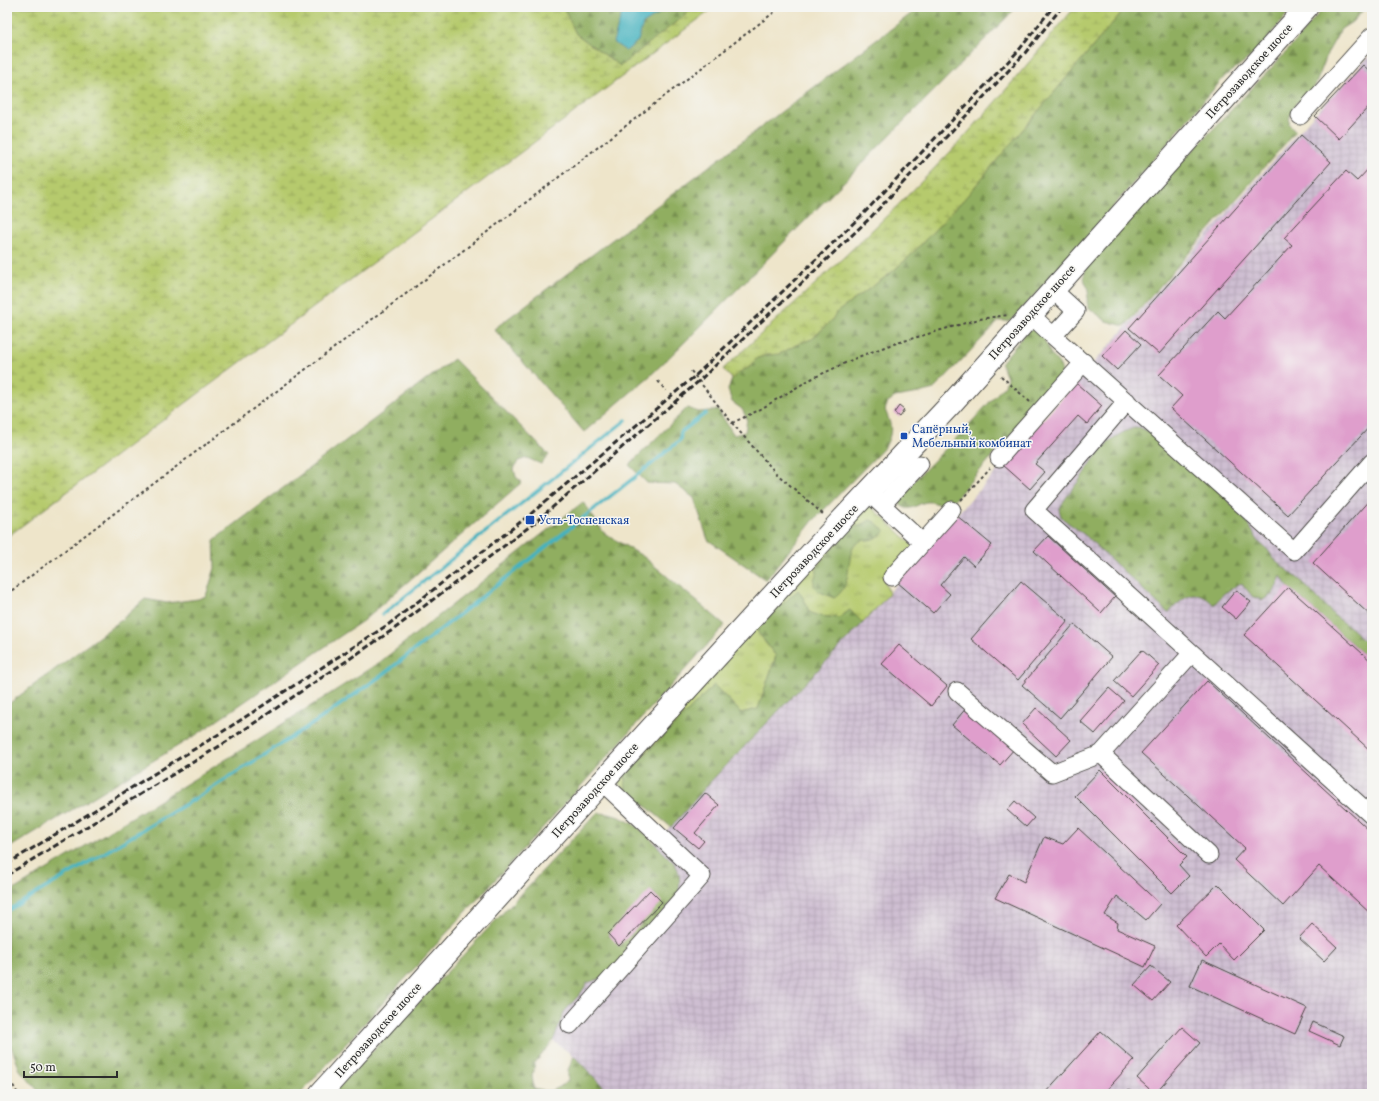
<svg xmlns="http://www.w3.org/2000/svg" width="1379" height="1101" font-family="Vollkorn,serif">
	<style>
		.industrial { fill: url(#industrial-grid) }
		.grass { fill: url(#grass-tufts); stroke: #707a4c }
		.forest { fill: url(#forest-firs); stroke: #5e6c46 }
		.wetland { fill: url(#wetland-marsh); stroke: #707a4c }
		.water { fill: #44b2bf; stroke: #386e75 }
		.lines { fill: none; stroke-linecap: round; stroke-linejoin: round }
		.stream { stroke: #44b2bf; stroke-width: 3.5 }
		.building { fill: #df9ecc }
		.minor-casing { stroke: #484743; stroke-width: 19 }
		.major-casing { stroke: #484743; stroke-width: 24 }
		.path { stroke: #484743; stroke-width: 2; stroke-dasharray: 3 3; stroke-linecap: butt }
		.minor { stroke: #fff; stroke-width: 17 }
		.major { stroke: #fff; stroke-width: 22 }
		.rail { stroke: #2b2b2b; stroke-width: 3; stroke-dasharray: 6 3; stroke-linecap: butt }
		.transit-dot { fill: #1a4fb4; stroke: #f6f6f2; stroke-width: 1.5 }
		.labels { text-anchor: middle; stroke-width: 3; stroke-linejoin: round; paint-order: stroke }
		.street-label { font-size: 12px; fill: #2b2b2b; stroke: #f6f6f2 }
		.transit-label { font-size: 12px; fill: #164399; stroke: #f6f6f2; text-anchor: start }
	</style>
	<defs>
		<pattern id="industrial-grid" width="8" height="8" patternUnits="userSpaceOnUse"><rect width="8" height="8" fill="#cebed1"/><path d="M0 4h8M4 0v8" fill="none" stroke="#b1a3b4"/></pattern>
		<pattern id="grass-tufts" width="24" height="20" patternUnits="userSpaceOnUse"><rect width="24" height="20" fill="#b6ca6d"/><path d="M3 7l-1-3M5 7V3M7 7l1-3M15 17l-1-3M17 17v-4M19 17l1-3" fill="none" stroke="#94a45a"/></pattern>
		<pattern id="forest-firs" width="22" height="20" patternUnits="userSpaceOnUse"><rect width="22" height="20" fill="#90ae60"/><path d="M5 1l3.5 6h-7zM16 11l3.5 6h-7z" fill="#768e4f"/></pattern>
		<pattern id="wetland-marsh" width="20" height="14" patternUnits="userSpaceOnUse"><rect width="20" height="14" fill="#b6ca6d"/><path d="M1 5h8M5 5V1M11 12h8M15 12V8" fill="none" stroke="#94a45a"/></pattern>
	</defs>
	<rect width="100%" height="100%" fill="#f6f6f2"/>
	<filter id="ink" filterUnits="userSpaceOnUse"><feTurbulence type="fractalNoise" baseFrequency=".025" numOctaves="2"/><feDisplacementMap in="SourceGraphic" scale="8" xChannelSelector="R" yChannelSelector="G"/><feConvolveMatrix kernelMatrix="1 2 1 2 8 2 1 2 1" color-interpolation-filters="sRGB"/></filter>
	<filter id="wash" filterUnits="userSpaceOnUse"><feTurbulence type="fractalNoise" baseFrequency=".012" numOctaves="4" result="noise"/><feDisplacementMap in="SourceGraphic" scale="16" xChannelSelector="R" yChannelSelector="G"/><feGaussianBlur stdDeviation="0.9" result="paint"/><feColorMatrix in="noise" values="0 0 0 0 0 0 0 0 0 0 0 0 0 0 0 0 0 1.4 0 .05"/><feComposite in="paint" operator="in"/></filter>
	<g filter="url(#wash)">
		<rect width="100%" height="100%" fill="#eee5ca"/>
		<path class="industrial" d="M1372 53V1094H609L574 1056 553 1041 510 1004 713 779 863 623 956 515 1003 465 1312 117Z"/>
		<path class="grass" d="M868 504 914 546 884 578 889 594 863 623 850 610 839 618 819 616 809 612 804 599 798 591 786 603 764 641 776 656 758 709 741 713 714 685 625 775 626 790 619 784 615 775Z"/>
		<path class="forest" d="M563 7H695L620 66 576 34Z
			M920 7H1017L692 335 651 375 584 432 494 329Z
			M1126 7H1293L1256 53 1225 76 1098 224 1011 321H999L934 389 919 393 895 397 888 402 885 410C892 426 893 432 885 447L812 522 766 580 708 540 694 498 675 484 647 483 629 465 687 408 699 412 718 410 734 435 745 432 747 419 742 409 732 402 728 390 732 379 740 372 750 367 757 358 768 355 779 354 800 343 812 339 831 321 837 312 888 275 908 258 965 198Z
			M1324 7H1366L1352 22 1341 29 1328 52 1324 63 1315 86 1308 97 1296 103 1290 116 1289 124 1296 131 1125 326 1106 321 1088 307 1087 301 1089 289C1080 278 1085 268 1092 257L1291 47Z
			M1029 329C1043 329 1045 344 1051 354 1057 363 1062 363 1062 376L956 498 945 506C940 505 932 501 927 502 916 503 905 518 898 498L905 490 967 427 1005 385 1007 378 1001 363Z
			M454 359 549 455 541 464 527 458 518 461 514 469 516 477 522 482 364 620 196 735 7 849V705L120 621 145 599 167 603 198 599 206 596 215 568 214 540Z
			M1138 427 1148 431 1221 492 1246 521 1259 542 1268 550 1274 559 1300 580 1335 616 1353 630 1372 649V662L1288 587 1281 576 1273 594 1263 600 1253 597 1241 583 1223 594 1214 605C1195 585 1184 598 1168 613L1086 536 1062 518 1059 510C1064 499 1071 491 1078 482 1096 457 1106 435 1138 427Z
			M583 502 604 533 644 557 725 625 598 767 300 1094H41L20 1070 7 1036V894L243 749 380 662Z
			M870 520 875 522 885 531C878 538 871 541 862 540 859 542 854 545 853 548 846 565 852 587 834 598L818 591 814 587V580L819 564 853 526H860Z
			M798 590 804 599 809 612 819 616 839 618 850 610 863 623 713 779 671 827 626 790 625 775 714 685 741 713 758 709 776 656 757 631 767 618Z
			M597 813C626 813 645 832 663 852 667 856 673 861 676 866 681 874 680 886 678 895L610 975 587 983 581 993 564 1012 553 1041 535 1063 532 1076 534 1089C550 1093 555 1091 568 1081V1070L574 1056 610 1094H332Z"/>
		<path class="wetland" d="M7 7H563L576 34 620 66 695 7H715L7 537Z
			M1075 7H1126L965 198 908 258 888 275 837 312 831 321 812 339 800 343 779 354 768 355 757 358 750 367 740 372 732 379 723 369C801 297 880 226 953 149 996 103 1035 55 1075 7Z"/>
		<path class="water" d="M624 7H669L643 24 638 41 626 51 613 42Z"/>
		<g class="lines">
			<path class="stream" d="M383 614 626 420
				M7 911 201 795 320 719 385 673 654 462 680 440 681 432 706 413"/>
		</g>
		<g id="blocks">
			<path class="building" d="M1363 65 1372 73V103L1339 139 1315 116Z
				M1301 135 1331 162 1159 354 1129 328Z
				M1372 165V424L1288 515 1171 408 1182 396 1159 375 1218 311 1225 318 1292 245 1284 238 1346 171 1357 181Z
				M1126 330 1141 344 1117 370 1102 356Z
				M1076 383 1102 406 1087 424 1078 416 1035 464 1045 472 1030 489 1003 465Z
				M899 406 904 410 899 417 894 413Z
				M1372 497V615L1371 616 1313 563Z
				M956 515 992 545 974 566 964 557 940 585 950 594 933 613 897 582Z
				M1048 536 1115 597 1101 613 1034 551Z
				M1021 581 1068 621 1018 680 971 639Z
				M1288 587 1372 662V752L1244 635Z
				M1236 590 1251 602 1236 619 1222 607Z
				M1074 624 1112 657 1060 718 1022 685Z
				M899 645 947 686 931 706 882 664Z
				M1142 650 1159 665 1131 696 1114 681Z
				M1207 681 1372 833V915L1319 866 1283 906 1234 860 1245 848 1141 753Z
				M1109 688 1124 701 1095 734 1080 721Z
				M967 707 1015 748 1000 765 952 725Z
				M1036 708 1071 740 1056 756 1022 724Z
				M1100 770 1187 857 1179 865 1189 876 1172 893 1075 796Z
				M705 793 719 805 695 833 704 841 698 848 674 828Z
				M1015 801 1034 818 1026 827 1007 810Z
				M1078 828 1160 904 1146 920 1117 896 1105 915 1118 923 1117 929 1155 946 1145 967 995 898 1009 874 1024 882 1044 837 1063 844Z
				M1218 884 1264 930 1234 960 1219 944 1206 957 1176 925Z
				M650 890 662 902 619 946 608 934Z
				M1312 924 1337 947 1324 961 1299 938Z
				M1202 960 1307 1008 1295 1034 1190 986Z
				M1151 966 1170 982 1153 1001 1134 985Z
				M1313 1022 1344 1036 1340 1045 1309 1031Z
				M1182 1027 1200 1043 1155 1094 1137 1078Z
				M1101 1031 1134 1060 1103 1094H1044Z
				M1129 1090 1134 1094H1125Z"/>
		</g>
	</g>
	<g filter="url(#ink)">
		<use href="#blocks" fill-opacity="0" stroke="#484743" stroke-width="1"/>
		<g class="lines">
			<g class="minor-casing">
				<path id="minor" d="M1300 116 1372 36
					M1030 314 1053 336 1076 311 1052 289
					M1053 336 1294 551 1372 462
					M1127 401 1034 510 1372 816
					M999 458 1084 362
					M868 492 923 543
					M882 505 920 464
					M892 577 952 510
					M1192 653 1101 754 1209 855
					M957 691 1052 773 1101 754
					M570 1025 702 876 602 782"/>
			</g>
			<g class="major-casing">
				<path id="major" d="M320 1094 602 782 837 525 951 404 1307 7"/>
			</g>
			<path class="path" d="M691 371 732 423 776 473 824 515
				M1001 376 1030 402
				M658 381 666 391
				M732 423 759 410 809 380 858 357 890 345 979 319 1008 315
				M961 500 990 468
				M7 594 435 272 781 7
				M7 1075 18 1094"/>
			<use href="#minor" class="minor"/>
			<use href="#major" class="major"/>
			<path class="rail" d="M7 864 219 734 389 624 527 517 695 376 864 213 1019 50 1053 7
				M7 875 223 744 394 629 533 524 699 381 870 218 1025 53 1062 7"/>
		</g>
	</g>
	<g class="transit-dot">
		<rect x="900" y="432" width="8" height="8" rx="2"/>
		<rect x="525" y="515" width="10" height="10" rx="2"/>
	</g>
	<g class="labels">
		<g class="street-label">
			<text transform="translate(1249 71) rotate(-48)" y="4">Петрозаводское шоссе</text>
			<text transform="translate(1032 312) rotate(-48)" y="4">Петрозаводское шоссе</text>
			<text transform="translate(814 551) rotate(-47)" y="4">Петрозаводское шоссе</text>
			<text transform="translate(595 790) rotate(-48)" y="4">Петрозаводское шоссе</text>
			<text transform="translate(378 1030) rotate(-48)" y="4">Петрозаводское шоссе</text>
		</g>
		<g class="transit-label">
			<text x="912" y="433">Сапёрный,<tspan x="912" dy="14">Мебельный комбинат</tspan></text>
			<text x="539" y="524">Усть-Тосненская</text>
		</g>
	</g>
	<rect width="1379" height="1101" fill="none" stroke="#f6f6f2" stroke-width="24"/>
	<path d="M24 1071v6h93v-6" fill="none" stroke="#2b2b2b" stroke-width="2"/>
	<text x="30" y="1071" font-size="12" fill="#2b2b2b" stroke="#f6f6f2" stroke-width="3" paint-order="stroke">50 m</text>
</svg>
